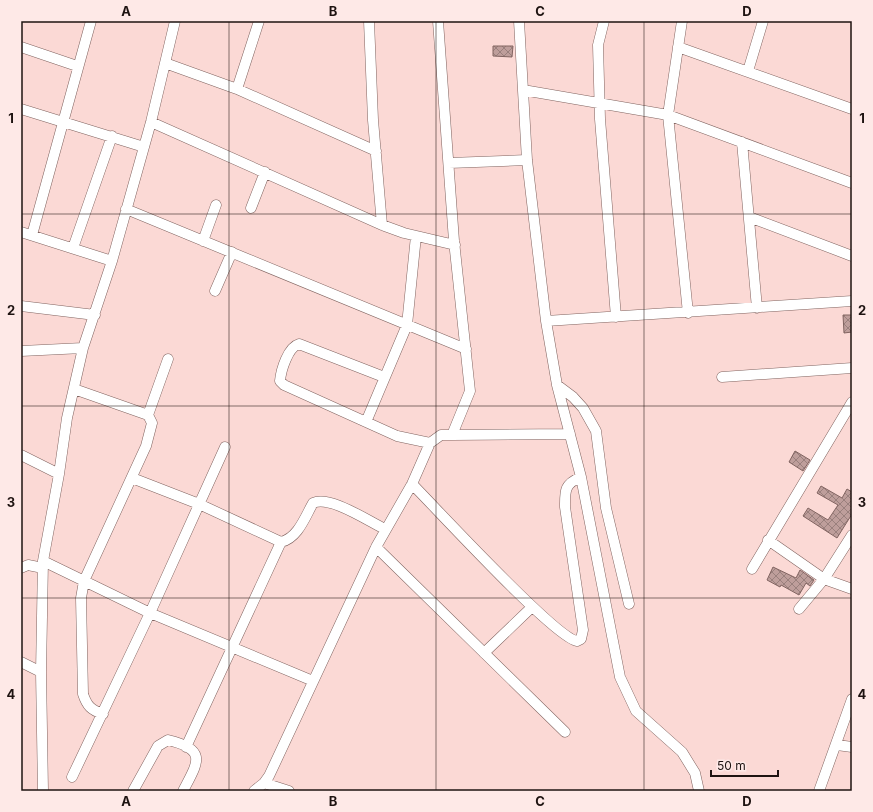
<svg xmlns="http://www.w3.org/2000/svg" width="873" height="812" font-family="Inter,sans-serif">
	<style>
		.building { fill: url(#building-cross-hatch); stroke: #816461 }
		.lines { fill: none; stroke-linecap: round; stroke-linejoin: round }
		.minor-casing { stroke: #816460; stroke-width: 11 }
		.minor { stroke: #fff; stroke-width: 10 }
		.grid { fill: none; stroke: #1e1311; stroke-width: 1; stroke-opacity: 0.55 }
		.neatline { fill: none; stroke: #1e1311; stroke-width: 1.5 }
		.grid-label { font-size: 13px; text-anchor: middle; font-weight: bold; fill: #1e1311 }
	</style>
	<defs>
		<pattern id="building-cross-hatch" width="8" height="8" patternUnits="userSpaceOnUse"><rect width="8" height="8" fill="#be9e9b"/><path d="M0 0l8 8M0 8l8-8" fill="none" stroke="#9a807d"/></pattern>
	</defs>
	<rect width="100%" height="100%" fill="#fbd9d5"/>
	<path class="building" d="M493 46H513L512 57 493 56Z
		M843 315H852V332L844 333Z
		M795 451 810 460 803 471 789 462Z
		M821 486 842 498 847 489 852 492V514L837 538 803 516 808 508 828 520 838 505 817 493Z
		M773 567 796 578 800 570 814 580 810 586 806 583 799 595 781 585 780 587 767 580Z"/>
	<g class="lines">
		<g class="minor-casing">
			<path id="minor" d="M369 21 373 120 382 225
				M438 21 454 241 470 391 452 435
				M519 21 527 160 546 321 557 385 581 477 620 677 636 711 682 752 695 773 699 791
				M604 21 598 45 600 119 616 317
				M682 21 668 115 688 313
				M21 47 77 66
				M678 47 852 109
				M165 63 237 89 376 151
				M748 71 763 21
				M237 89 259 21
				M523 90 668 115 852 183
				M21 109 144 147
				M151 122 382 225 404 233 455 245
				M742 142 757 308
				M449 163 527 160
				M251 208 265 172
				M126 209 466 349
				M749 217 852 256
				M21 232 112 261
				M32 235 91 21
				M203 241 216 205
				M73 248 112 136
				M215 291 232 252
				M21 306 95 315
				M546 321 852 301
				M21 351 83 348
				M384 377 299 344C288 347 281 370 280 381L284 385 366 422 407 325 416 236
				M722 377 852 368
				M557 385 573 397 583 408 596 431 606 508 629 604
				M74 389 148 415 152 423 146 446 84 581 81 598 83 694C87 706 91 710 103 714
				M148 415 168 359
				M366 422 397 436 430 443
				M21 455 59 474
				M132 478 199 504 281 542C298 538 305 517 313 503 330 495 368 521 385 529
				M412 484C436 508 555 638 577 641L581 639 583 630 565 507C565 491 564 484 581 477
				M768 540 824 579 852 589
				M376 547 565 732
				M43 561 150 613 313 681
				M21 568 28 565 43 568
				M752 569 852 402
				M799 609 824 579 852 535
				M484 653 532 607
				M21 662 41 672
				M837 745 852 747
				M186 747 281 542
				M72 777 150 613 225 447
				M264 783 289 791
				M43 791 41 672 43 561 59 474 67 418 83 348 112 261 151 122 175 21
				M133 791 158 746 168 740C208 750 198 762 183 791
				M254 791 264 783 269 776 376 547 412 484 430 443 441 435H452L570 434
				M819 791 852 699"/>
		</g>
		<use href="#minor" class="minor"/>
	</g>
	<path class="grid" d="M229 21V791M436 21V791M644 21V791M21 214H852M21 406H852M21 598H852"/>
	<rect width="873" height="812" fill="none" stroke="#fee9e7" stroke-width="44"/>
	<path d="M711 770v6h67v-6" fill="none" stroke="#1e1311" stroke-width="2"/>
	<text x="717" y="770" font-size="12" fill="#1e1311" stroke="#fee9e7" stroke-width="3" paint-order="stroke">50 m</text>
	<rect x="22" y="22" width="829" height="768" class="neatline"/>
	<g class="grid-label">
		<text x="126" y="16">A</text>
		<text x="333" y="16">B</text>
		<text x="540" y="16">C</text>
		<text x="747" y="16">D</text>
		<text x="11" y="123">1</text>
		<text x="862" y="123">1</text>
		<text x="11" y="315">2</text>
		<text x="862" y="315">2</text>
		<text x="11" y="507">3</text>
		<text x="862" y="507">3</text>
		<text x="11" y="699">4</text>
		<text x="862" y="699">4</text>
		<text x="126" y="806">A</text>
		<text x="333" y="806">B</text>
		<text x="540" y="806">C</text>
		<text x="747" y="806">D</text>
	</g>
</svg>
